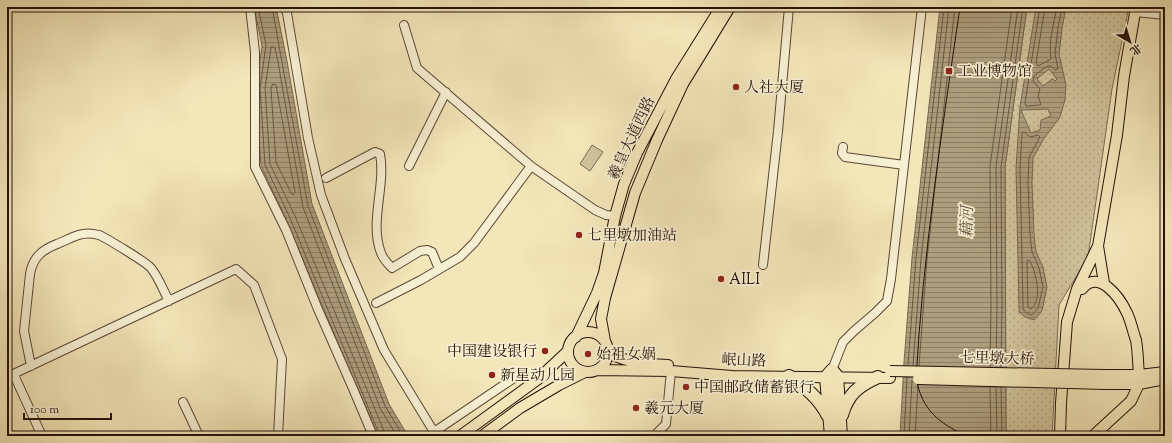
<svg xmlns="http://www.w3.org/2000/svg" width="1172" height="443" font-family="'Sorts Mill Goudy','Noto Serif SC',serif">
	<style>
		.grass { fill: #d0c29b; stroke: #7a6a52 }
		.park { fill: url(#park-dots); stroke: #7a6a52 }
		.water { fill: url(#water-rules); stroke: #76664e; fill-rule: evenodd }
		.lines { fill: none; stroke-linecap: round; stroke-linejoin: round }
		.shore { stroke: #685842; stroke-width: 1 }
		.minor-casing { stroke: #584634; stroke-width: 10 }
		.major-casing { stroke: #241108; stroke-width: 12 }
		.highway-casing { stroke: #241108; stroke-width: 14 }
		.minor { stroke: #f7efd2; stroke-width: 8 }
		.major { stroke: #f3e6b9; stroke-width: 10 }
		.highway { stroke: #f3e6b9; stroke-width: 12 }
		.tram { stroke: #241108; stroke-width: 1 }
		.major-bridge-casing { stroke: #241108; stroke-width: 12; stroke-linecap: butt }
		.major-bridge { stroke: #f3e6b9; stroke-width: 10 }
		.poi-dot { fill: #8f2418; stroke: #f7efd2; stroke-width: 1.5 }
		.labels { text-anchor: middle; stroke-width: 3.5; stroke-linejoin: round; paint-order: stroke }
		.poi-label { font-size: 15px; fill: #241108; stroke: #f7efd2; text-anchor: start }
		.street-label { font-size: 15px; fill: #241108; stroke: #f7efd2 }
		.water-label { font-size: 16px; font-style: italic; fill: #62503d; stroke: #f7efd2 }
	</style>
	<defs>
		<pattern id="park-dots" width="8" height="8" patternUnits="userSpaceOnUse"><rect width="8" height="8" fill="#d0c29b"/><path d="M2 2h.1M6 6h.1" fill="none" stroke="#b2a684" stroke-width="1.8" stroke-linecap="round"/></pattern>
		<pattern id="water-rules" width="6" height="5" patternUnits="userSpaceOnUse"><rect width="6" height="5" fill="#ad9e7d"/><path d="M0 2.5h6" fill="none" stroke="#8d7f64"/></pattern>
	</defs>
	<rect width="100%" height="100%" fill="#f3e6b9"/>
	<filter id="stains"><feTurbulence type="fractalNoise" baseFrequency=".005" numOctaves="4"/><feColorMatrix values="0 0 0 0 .2 0 0 0 0 .09 0 0 0 0 .02 0 0 0 .5 -.17"/></filter>
	<radialGradient id="worn" r=".72"><stop offset=".6" stop-color="#630" stop-opacity="0"/><stop offset="1" stop-color="#630" stop-opacity=".3"/></radialGradient>
	<path class="grass" d="M592 145 603 152 590 171 580 164Z"/>
	<path class="park" d="M1027 7H1129L1112 89 1088 257 1059 305 1052 436H1006L1005 167Z"/>
	<path class="water" d="M254 7H276L287 61 312 204 389 404 408 436H377L286 219 261 166 256 88 262 46Z
		M940 7H1027L1005 167 1006 436H900L904 362 912 258Z
		M1036 7H1066L1062 29 1059 54 1066 85 1065 100 1060 117 1043 140 1033 158 1032 183 1034 234 1036 252 1043 267 1047 287 1042 311 1034 320 1025 317 1019 312V308L1016 168 1020 107ZM1049 69 1057 79 1055 81 1052 79 1043 86 1037 79ZM1048 109 1051 116 1041 120 1040 130 1031 133 1021 110Z"/>
	<g class="lines">
		<path class="shore" d="M258 7 266 45 260 88 265 165 290 218 380 436
			M272 7 308 206 385 406 403 436
			M1040 7 1025 103 1026 106 1040 105 1041 104 1038 96 1040 89 1033 81 1034 76 1047 66H1051L1055 70 1058 69 1055 54 1058 28 1062 7
			M1045 7 1036 63 1038 66 1051 59C1048 42 1054 23 1057 7
			M273 84 276 85 295 192 293 195 291 193 276 162 271 89Z
			M1024 132 1030 137 1038 135 1040 137 1029 157 1028 183 1030 234 1032 252 1039 268 1043 287 1038 308 1032 315C1028 314 1023 312 1023 307L1020 168 1022 134Z
			M1028 260 1030 261C1036 273 1043 299 1031 309L1028 307 1027 262Z
			M908 365 916 258 944 7
			M913 365 921 259 949 7
			M919 366 927 259 955 7
			M990 367 991 306 990 166 1012 7
			M996 367 997 306 996 166 1018 7
			M1001 367 1002 306 1001 167 1023 7
			M990 387 991 436
			M996 387 997 436
			M1001 387 1002 436
			M385 436 384 431 295 216 270 164 265 88 271 48 272 46 275 48 278 62 303 207 380 408 397 436
			M904 436 907 377
			M909 436 912 380
			M915 436 918 385"/>
		<g class="minor-casing">
			<path id="minor" d="M250 7 255 52V167L286 230 317 307 354 391 373 436
				M284 7 287 13 308 138 321 195 345 259 384 350 434 432 520 374 537 380
				M1135 12 1165 15
				M404 25 417 68 531 166 595 210 606 215 615 216
				M843 147 842 153 845 157 904 165
				M409 166 446 92
				M326 178 375 152 380 154C386 186 369 222 381 253 383 259 388 264 392 268L420 251 427 250 432 252 439 269
				M763 265 778 131 789 7
				M376 303 421 280 460 257 474 243 531 166
				M31 366 24 331 30 274C33 257 42 250 57 244 65 241 75 235 83 234 87 233 95 234 99 235 106 238 146 262 151 268 159 278 163 290 169 301
				M832 370 843 342 854 331 875 313 887 301 891 279 922 7
				M14 375 42 436
				M7 377 236 269 254 285 282 359 278 436
				M183 402 199 436
				M654 436 666 424 671 371"/>
		</g>
		<g class="major-casing">
			<path id="major" d="M1098 246 1104 283
				M1082 289C1099 268 1120 298 1127 313 1131 321 1133 332 1136 340 1138 351 1138 364 1139 375
				M568 352a20 20 0 1 1 40 0a20 20 0 1 1-40 0Z
				M576 337 597 293 604 273 615 216 624 184 637 153 676 79 721 7
				M605 341 601 319 605 298 635 193 657 140 683 84 730 7
				M608 353C630 363 644 364 668 365
				M597 370 671 371 732 376 890 378
				M1105 375H1139L1165 372
				M1105 384H1139L1165 379
				M460 436 537 380 568 351
				M482 436 520 408 559 385 585 372
				M1060 436 1061 403 1067 322 1077 289 1098 246 1117 135 1124 76 1136 7
				M1093 436 1131 401 1139 384"/>
		</g>
		<g class="highway-casing">
			<path id="highway" d="M789 376C805 387 819 398 828 416
				M842 415C848 394 858 386 878 377
				M831 436 826 377 832 370 837 376 841 436"/>
		</g>
		<use href="#minor" class="minor"/>
		<use href="#major" class="major"/>
		<use href="#highway" class="highway"/>
		<path class="tram" d="M960 7C942 130 923 254 916 379 923 411 938 422 966 436"/>
		<g class="major-bridge-casing">
			<path id="major-bridge" d="M890 371 1105 375
				M918 379 1105 384"/>
		</g>
		<use href="#major-bridge" class="major-bridge"/>
	</g>
	<g class="poi-dot">
		<rect x="945" y="67" width="8" height="8" rx="2"/>
		<circle cx="736" cy="87" r="4"/>
		<circle cx="579" cy="235" r="4"/>
		<circle cx="721" cy="279" r="4"/>
		<circle cx="545" cy="351" r="4"/>
		<circle cx="588" cy="354" r="4"/>
		<circle cx="492" cy="375" r="4"/>
		<circle cx="686" cy="387" r="4"/>
		<circle cx="636" cy="408" r="4"/>
	</g>
	<g class="labels">
		<g class="poi-label">
			<text x="957" y="76">工业博物馆</text>
			<text x="744" y="92">人社大厦</text>
			<text x="587" y="240">七里墩加油站</text>
			<text x="729" y="284">AILI</text>
			<text x="537" y="356" text-anchor="end">中国建设银行</text>
			<text x="596" y="359">始祖女娲</text>
			<text x="500" y="380">新星动儿园</text>
			<text x="694" y="392">中国邮政储蓄银行</text>
			<text x="644" y="413">羲元大厦</text>
		</g>
		<g class="street-label">
			<text transform="translate(631 138) rotate(-65)" y="5">羲皇大道西路</text>
			<text transform="translate(997 358) rotate(1)" y="5">七里墩大桥</text>
			<text transform="translate(744 360) rotate(2)" y="5">岷山路</text>
		</g>
		<g class="water-label">
			<text transform="translate(966 222) rotate(-89)" y="6">藉河</text>
		</g>
	</g>
	<rect width="1172" height="443" fill="none" stroke="#f3e6b9" stroke-width="24"/>
	<rect x="8" y="8" width="1156" height="427" fill="none" stroke="#241108" stroke-width="2"/>
	<rect x="12" y="12" width="1148" height="419" fill="none" stroke="#241108"/>
	<g transform="translate(1130 42) rotate(142)" stroke="#f7efd2" stroke-width="3" paint-order="stroke">
	<path d="M0-3L7 15L0 10L-7 15Z" fill="#241108"/>
	<text y="-6" font-size="11" font-weight="bold" text-anchor="middle" fill="#241108">北</text>
	</g>
	<path d="M24 413v6h87v-6" fill="none" stroke="#241108" stroke-width="2"/>
	<text x="30" y="413" font-size="12" fill="#241108" stroke="#f7efd2" stroke-width="3" paint-order="stroke">100 m</text>
	<rect width="100%" height="100%" filter="url(#stains)"/>
	<rect width="100%" height="100%" fill="url(#worn)"/>
</svg>
